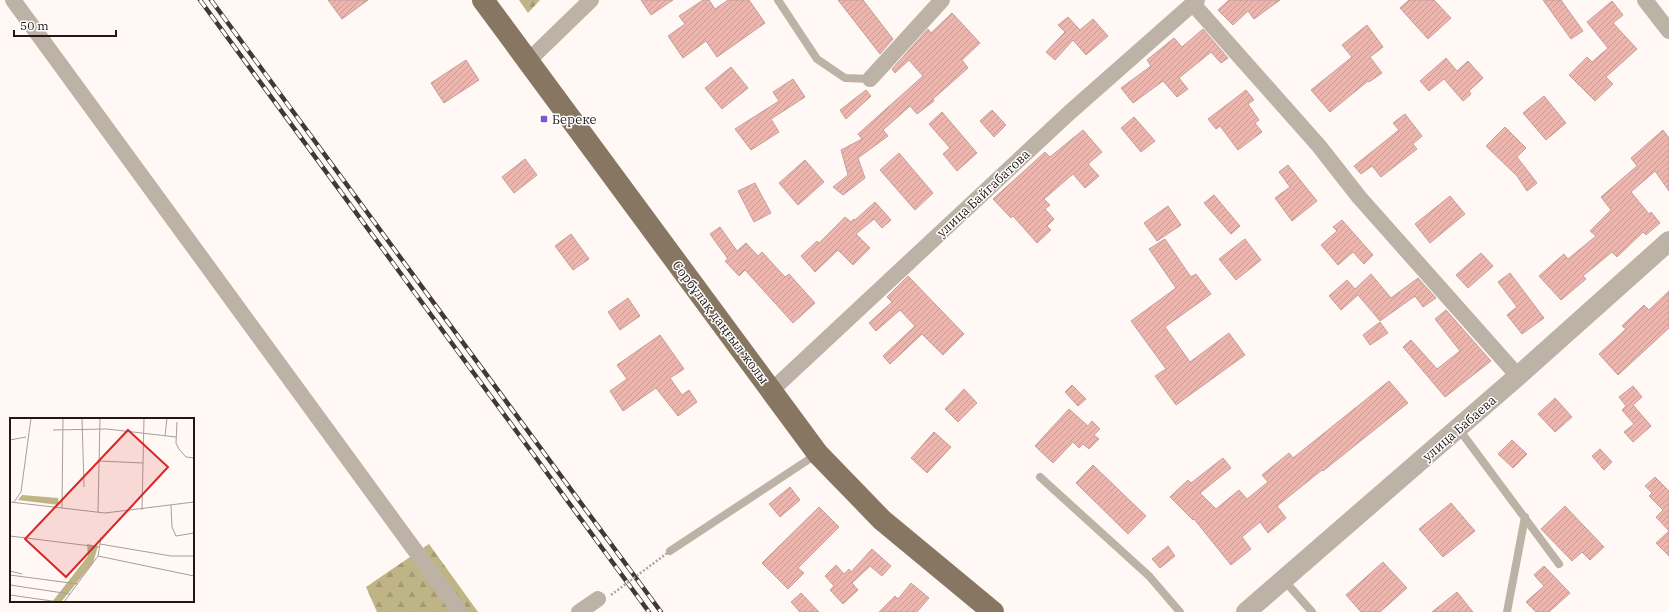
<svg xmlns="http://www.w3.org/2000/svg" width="1669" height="612" font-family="'IBM Plex Serif',serif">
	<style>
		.forest { fill: url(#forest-firs) }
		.building { fill: url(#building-hatch); stroke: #c4a09b }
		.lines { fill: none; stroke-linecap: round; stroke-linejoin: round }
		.service { stroke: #bcb2a6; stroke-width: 8 }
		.minor { stroke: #bcb2a6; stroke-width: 16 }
		.tertiary { stroke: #bcb2a6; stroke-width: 20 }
		.primary { stroke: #877762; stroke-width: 22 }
		.rail-casing { stroke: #433933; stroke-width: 4.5 }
		.rail { stroke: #fff; stroke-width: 3; stroke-dasharray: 9; stroke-linecap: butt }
		.path-bridge { stroke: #aca49f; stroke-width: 2.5; stroke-dasharray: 2 2; stroke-linecap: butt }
		.poi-dot { fill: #7d56d0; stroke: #fff; stroke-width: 1.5 }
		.labels { text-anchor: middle; stroke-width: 3; stroke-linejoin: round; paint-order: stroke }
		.poi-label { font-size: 13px; fill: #231812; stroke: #fff; text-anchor: start }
		.street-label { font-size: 13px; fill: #231812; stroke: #fff }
		.inset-road { fill: none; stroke: #a79e9a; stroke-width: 1 }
		.view { fill: #d62828; fill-opacity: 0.15; stroke: #d62828; stroke-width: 2 }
		.inset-edge { fill: none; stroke: #231812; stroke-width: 2 }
	</style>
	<defs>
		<pattern id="forest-firs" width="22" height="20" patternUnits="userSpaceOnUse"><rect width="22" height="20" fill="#bfb485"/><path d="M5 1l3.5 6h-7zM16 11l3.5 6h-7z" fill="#a49a72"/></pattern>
		<pattern id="building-hatch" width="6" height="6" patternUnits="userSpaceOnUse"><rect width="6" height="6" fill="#ecb5ae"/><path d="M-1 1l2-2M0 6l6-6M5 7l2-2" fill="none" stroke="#ca9b95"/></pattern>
	</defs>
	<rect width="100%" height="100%" fill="#fff8f4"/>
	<path class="forest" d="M519 0H540L528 13Z
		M429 544 478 612H377L366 587Z"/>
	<path class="building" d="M328 0H368L342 19Z
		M641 0H673L651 15Z
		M703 0H709L715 9 728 0H749L765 23 717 57 706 41 683 58 668 36 685 24 679 16Z
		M838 0H863L893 39 880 54Z
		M1229 0H1280L1254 19 1248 11 1233 25 1218 10Z
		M1409 0H1434L1451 18 1428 39 1400 8Z
		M1543 0H1561L1583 31 1571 39Z
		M1612 1 1623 15 1613 23 1637 49 1606 77 1613 84 1595 101 1569 75 1587 57 1592 62 1608 48 1587 22Z
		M952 13 980 43 962 60 968 68 933 99 934 101 917 114 910 106 883 130 888 136 858 158 865 178 843 195 833 187 848 175 841 150 862 139 858 134 923 76 909 60 895 73 892 69 928 29 931 33Z
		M1068 17 1080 30 1093 19 1108 36 1086 55 1073 40 1055 60 1046 52 1065 32 1058 25Z
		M1367 25 1383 47 1370 57 1382 73 1369 82 1368 81 1330 112 1311 90 1352 57 1342 45Z
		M1203 29 1228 58 1221 63 1211 52 1179 78 1188 89 1177 97 1163 81 1133 103 1121 88 1151 66 1147 60 1174 38 1182 47Z
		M1446 58 1457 71 1468 61 1483 78 1469 91 1471 94 1463 101 1444 79 1429 91 1420 81Z
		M466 60 479 80 444 103 431 83Z
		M731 67 748 88 722 109 705 88Z
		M793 79 805 97 771 119 779 132 751 150 735 129 779 101 773 92Z
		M866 90 871 96 846 119 840 110Z
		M1246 90 1254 100 1248 104 1259 120 1255 123 1262 132 1238 150 1220 126 1216 129 1208 119Z
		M1544 96 1566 123 1546 140 1523 113Z
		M992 110 1006 125 994 137 980 121Z
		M942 112 977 153 957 171 943 154 950 148 929 124Z
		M1405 114 1422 136 1413 144 1417 149 1381 177 1372 166 1361 174 1354 166 1399 130 1393 123Z
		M1134 117 1155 141 1141 152 1121 128Z
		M1505 127 1526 148 1517 157 1537 183 1527 191 1517 176 1486 146Z
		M1083 130 1102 152 1088 164 1099 176 1085 188 1073 174 1044 199 1050 205 1045 209 1054 219 1047 226 1051 230 1037 243 1013 216 1011 218 993 199 1045 152 1050 157Z
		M1663 130 1669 138V191L1655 171 1631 192 1649 214 1651 212 1660 223 1646 235 1643 232 1617 257 1612 252 1583 276 1586 279 1561 300 1539 276 1564 254 1568 259 1596 236 1590 231 1611 210 1601 197 1637 166 1631 158Z
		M899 153 933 193 915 210 880 170Z
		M525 159 537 175 514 193 502 177Z
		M805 160 824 182 798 205 779 183Z
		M1288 165 1317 201 1292 221 1275 198 1290 187 1279 172Z
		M755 183 771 213 754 222 738 191Z
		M1214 195 1240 226 1231 234 1204 203Z
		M1450 196 1465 214 1430 243 1415 224Z
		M875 202 891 220 882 228 874 219 856 234 870 248 853 265 838 250 815 272 801 256 817 241 819 243 845 217 851 222 854 219 855 220Z
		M1168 206 1181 225 1157 241 1144 223Z
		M1342 220 1373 255 1364 264 1353 252 1338 265 1321 245 1337 231 1333 227Z
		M720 227 737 251 746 243 758 256 762 252 785 277 789 274 815 303 793 323 745 270 739 276 725 261 728 259 710 234Z
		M571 234 589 259 573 270 555 246Z
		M1165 239 1191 277 1196 274 1211 294 1165 327 1190 362 1229 333 1245 355 1176 405 1155 376 1166 369 1131 321 1176 288 1149 249Z
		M1245 239 1261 260 1236 280 1219 259Z
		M1481 253 1493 266 1468 288 1456 275Z
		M1510 273 1544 318 1522 334 1507 315 1517 307 1498 282Z
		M1371 274 1391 298 1418 278 1436 298 1423 307 1415 296 1380 321 1358 295 1341 310 1329 296 1347 280 1355 289Z
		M908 276 964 334 943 355 922 334 890 364 883 356 915 326 900 310 876 331 869 323 892 302 887 297Z
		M1669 291V328L1618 375 1599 354 1626 329 1622 326 1644 305 1649 310Z
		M628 298 640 316 620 330 608 312Z
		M1446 310 1491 361 1445 397 1403 347 1411 340 1437 369 1460 351 1435 319Z
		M1380 322 1388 333 1370 345 1363 335Z
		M660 335 684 369 670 378 682 395 689 390 697 402 678 416 656 388 623 411 610 391 627 379 617 365Z
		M1389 381 1408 403 1323 471 1322 470 1277 506 1286 518 1268 533 1260 522 1242 537 1251 549 1231 565 1194 519 1193 520 1170 497 1188 480 1191 483 1223 458 1231 468 1200 493 1216 509 1239 490 1247 499 1268 482 1262 475 1289 453 1293 458Z
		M1072 385 1086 399 1078 406 1065 392Z
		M1633 386 1642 397 1633 405 1651 426 1633 442 1624 432 1634 424 1622 410 1626 406 1619 397Z
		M964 389 977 403 958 422 945 409Z
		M1555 398 1572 417 1555 432 1538 414Z
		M1069 409 1088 426 1092 421 1100 429 1094 435 1099 439 1089 449 1083 444 1079 448 1073 442 1053 463 1035 446Z
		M934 432 951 447 927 473 911 458Z
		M1512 440 1527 454 1513 468 1498 454Z
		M1600 449 1612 462 1604 470 1592 456Z
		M1093 465 1146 516 1128 534 1076 483Z
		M1655 477 1669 491V556L1656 543 1669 531 1656 517 1663 510 1649 496 1652 493 1645 486Z
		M790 487 800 500 780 517 769 504Z
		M1451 503 1475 531 1443 557 1419 529Z
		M1565 506 1604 547 1590 560 1582 552 1572 561 1541 529Z
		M819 507 839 527 798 568 804 573 788 589 762 563Z
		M1168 546 1175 556 1160 568 1152 559Z
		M872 549 891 566 882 576 870 566 852 583 858 590 843 604 830 590 834 586 825 576 836 565 844 574 849 569 851 572Z
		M1383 562 1407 588 1380 612H1361L1346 595Z
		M1544 566 1570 593 1549 612H1536L1526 602 1544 586 1534 575Z
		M911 583 929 598 917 612H879L895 596 898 599Z
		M1457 592 1473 612H1432Z
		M801 593 819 612H800L791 602Z"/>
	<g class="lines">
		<path class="service" d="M778 0 817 59 845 78 870 79
			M1458 428 1559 564
			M1040 477 1149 576 1180 612
			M670 551 817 454
			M1284 580 1312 612
			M1507 612 1525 517"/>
		<path class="minor" d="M13 0 460 612
			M1645 0 1669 31
			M1193 4 1319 146 1359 197 1518 376
			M528 61 591 0
			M870 79 942 0
			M772 390 1069 113 1197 0
			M579 612 598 599"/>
		<path class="tertiary" d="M1246 612 1518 376 1669 241"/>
		<path class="primary" d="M483 0 818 454 882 520 993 612"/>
		<g class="rail-casing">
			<path id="rail" d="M200 0 649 612
				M211 0 661 612"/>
		</g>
		<use href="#rail" class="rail"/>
		<path class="path-bridge" d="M611 595 670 551"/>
	</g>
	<rect class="poi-dot" x="540" y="115" width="8" height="8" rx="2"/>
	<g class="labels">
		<g class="poi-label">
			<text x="552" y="124">Береке</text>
		</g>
		<g class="street-label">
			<text transform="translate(983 193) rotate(-43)" y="5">улица Байгабатова</text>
			<text transform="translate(721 322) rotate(53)" y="5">Сорбұлақ даңғыл жолы</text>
			<text transform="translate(1459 428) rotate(-41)" y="5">улица Бабаева</text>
		</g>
	</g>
	<g transform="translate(10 418)">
		<rect width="184" height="184" fill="#fff8f4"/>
		<path d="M12 77 48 80 49 87 8 82ZM77 126 88 128 83 145 51 184H42L78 138Z" fill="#bfb485"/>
		<path class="inset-road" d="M72 0 74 69M167 4 166 25 169 31 176 39 184 40M43 12 97 11 166 19M155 18 157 0M0 22 16 19M89 43 133 45M0 84 95 95 184 84M4 84 11 74 21 0M161 87 162 109 166 118 184 115M52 90 53 0M132 92 134 0M88 94 90 0M0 118 89 129M90 126 161 138H184M88 138 91 119M0 153 12 156M0 157 68 166M0 167 60 176M0 177 49 184M54 184 88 138 184 158"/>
		<path class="view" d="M118 12 158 49 56 159 15 121Z"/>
		<rect width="184" height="184" class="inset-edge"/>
	</g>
	<path d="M14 30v6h102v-6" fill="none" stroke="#231812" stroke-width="2"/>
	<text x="20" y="30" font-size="12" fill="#231812" stroke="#ffffff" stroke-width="3" paint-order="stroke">50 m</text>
</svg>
